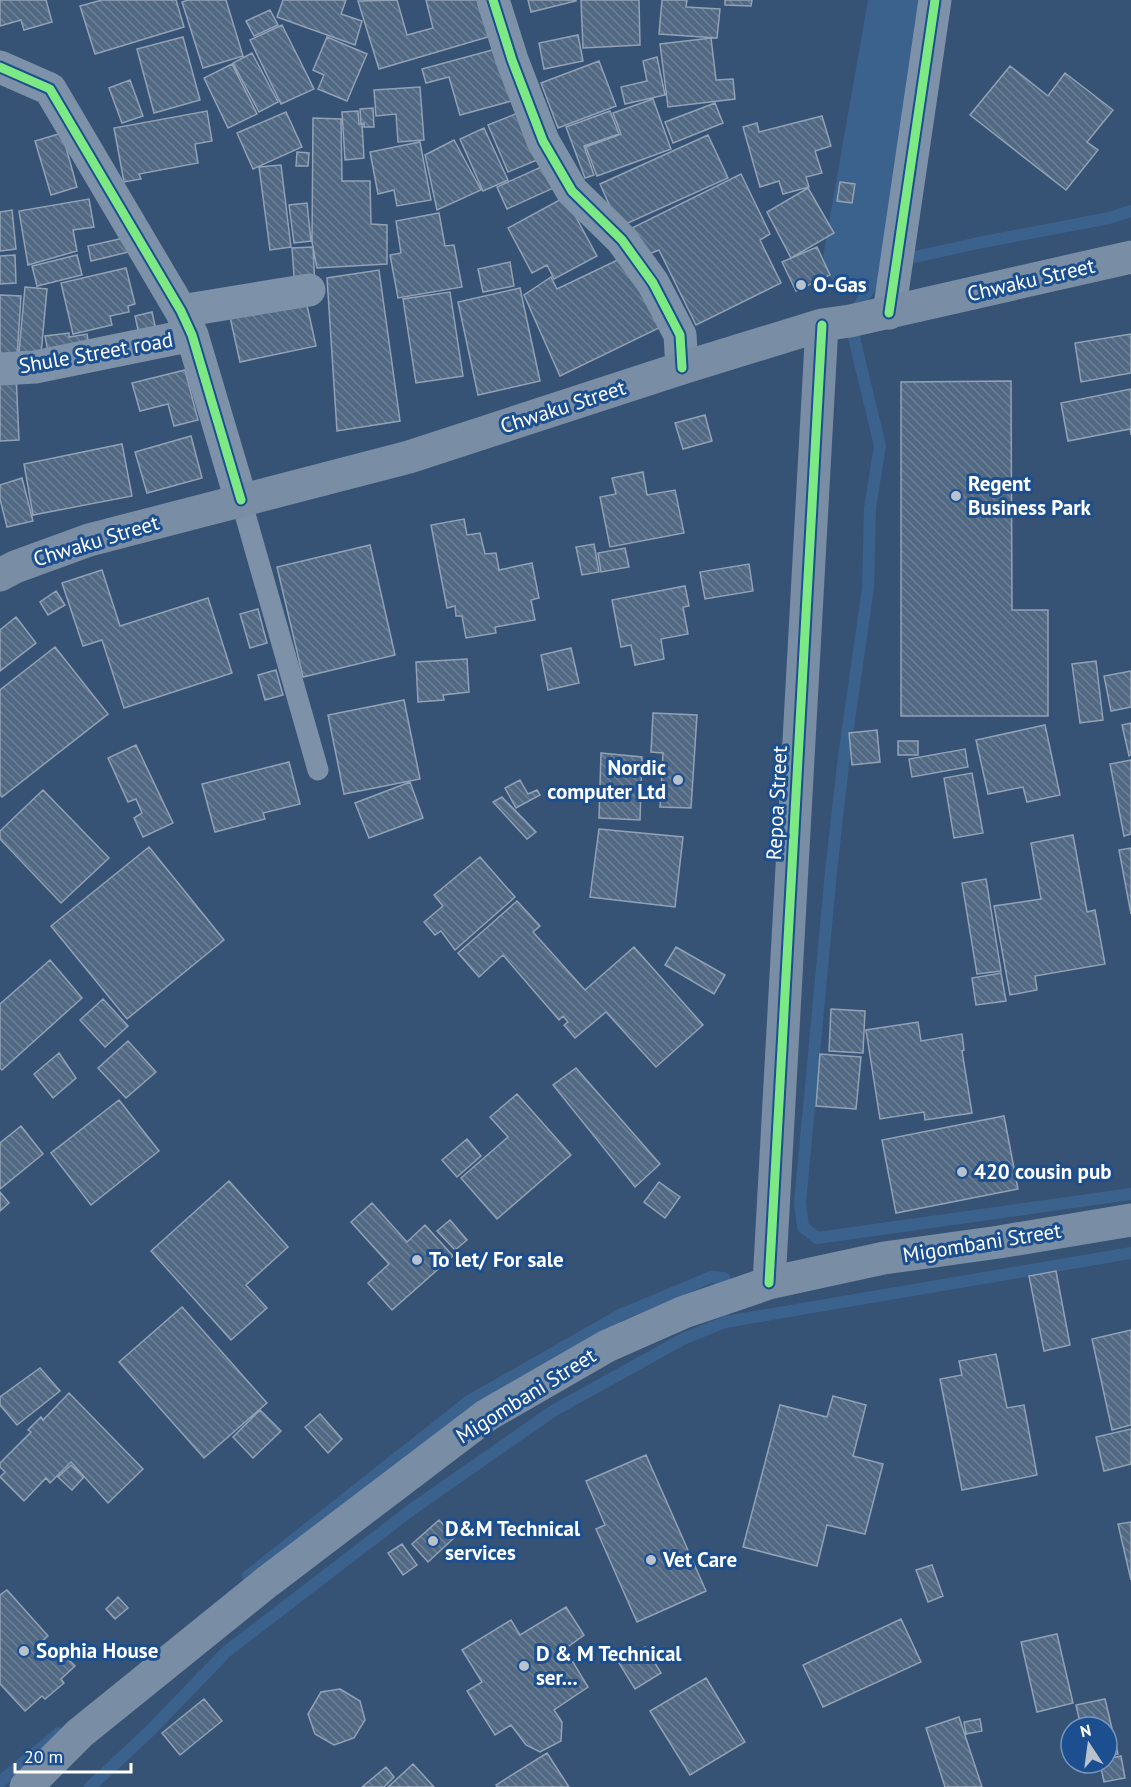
<svg xmlns="http://www.w3.org/2000/svg" width="1131" height="1787" font-family="'PT Sans',sans-serif">
	<style>
		.lines { fill: none; stroke-linecap: round; stroke-linejoin: round }
		.stream { stroke: #3b618d; stroke-width: 12 }
		.river { stroke: #3b618d; stroke-width: 69 }
		.building { fill: url(#building-back-hatch); stroke: #92a2b6; stroke-width: 1.5 }
		.lane { stroke: #7d92a8; stroke-width: 21 }
		.street { stroke: #7d92a8; stroke-width: 33 }
		.secondary { stroke: #798da4; stroke-width: 33 }
		.cycleway-casing { stroke: #1b4f8f; stroke-width: 13 }
		.cycleway { stroke: #7ce984; stroke-width: 9 }
		.poi-dot { fill: #b9c2ce; stroke: #1b4f8f; stroke-width: 2 }
		.labels { text-anchor: middle; stroke-width: 6; stroke-linejoin: round; paint-order: stroke }
		.street-label { font-size: 21px; fill: #fff; stroke: #1b4f8f }
		.poi-label { font-size: 21px; font-weight: bold; fill: #fff; stroke: #1b4f8f; text-anchor: start }
	</style>
	<defs>
		<pattern id="building-back-hatch" width="6" height="6" patternUnits="userSpaceOnUse" patternTransform="scale(1.5)"><rect width="6" height="6" fill="#526984"/><path d="M-1 5l2 2M0 0l6 6M5-1l2 2" fill="none" stroke="#6c8096"/></pattern>
	</defs>
	<rect width="100%" height="100%" fill="#365274"/>
	<g class="lines">
		<path class="stream" d="M858 257 886 261 850 321 880 446 870 508 868 588 844 756 831 872 800 1203 803 1227 817 1238 1131 1194
			M910 258 978 243 1109 218 1131 211
			M248 1576 469 1401 620 1315 711 1277 724 1278
			M0 1782 59 1733
			M90 1787 150 1731 226 1652 411 1510 553 1411 683 1339 725 1322 1131 1253"/>
		<path class="river" d="M858 257 903 0"/>
	</g>
	<path class="building" d="M0 0H46L52 22 24 30 21 20 0 26Z
		M102 0H176L184 27 95 54 80 6Z
		M188 0H226L243 56 203 68 182 2Z
		M283 0H346L341 14 362 21 355 45 277 17Z
		M397 0 407 35 433 28 426 0H488L498 34 379 69 358 1Z
		M528 0H576V1L531 12Z
		M581 0H639L640 45 583 48Z
		M662 0H687L686 7 720 9 717 38 659 34Z
		M725 0H752L751 6 725 5Z
		M270 10 278 25 254 36 246 21Z
		M282 25 314 89 281 104 250 40Z
		M578 35 583 61 544 69 539 43Z
		M183 37 200 100 154 113 137 49Z
		M327 37 367 54 347 101 318 89 324 75 313 70Z
		M711 38 716 80 733 79 735 99 668 107 660 44Z
		M507 46 515 100 460 115 449 77 426 83 422 69Z
		M252 53 278 102 259 112 233 63Z
		M657 57 665 95 625 104 621 87 647 81 643 61Z
		M599 61 616 106 558 128 541 83Z
		M232 64 257 114 228 128 204 78Z
		M1010 66 1048 96 1065 73 1113 110 1087 142 1098 150 1066 190 970 115Z
		M130 80 143 116 122 123 109 88Z
		M420 87 424 140 398 142 396 114 376 116 374 90Z
		M653 99 671 149 597 176 586 147 621 134 613 113Z
		M715 103 723 123 673 143 665 122Z
		M373 108 374 127H364V123L361 124 360 109Z
		M207 111 212 141 195 144 198 163 139 174 141 179 124 182 114 128Z
		M358 111 359 124H362L364 158 345 160 342 112Z
		M610 111 619 134 584 146 594 175 585 178 566 127Z
		M286 112 302 147 253 169 237 133Z
		M518 113 537 160 508 172 488 125Z
		M822 116 831 146 815 151 822 173 806 177 809 187 783 194 779 181 760 187 743 127 757 123 759 132Z
		M313 118 341 119 342 181H370L371 224 387 225V264L317 268 312 242Z
		M484 128 508 180 483 191 460 139Z
		M62 133 77 187 51 195 35 141Z
		M708 135 728 178 619 227 600 184Z
		M454 140 481 190 437 210 425 155Z
		M420 142 431 200 397 206 394 190 378 194 370 152Z
		M297 152 309 153 308 166H296Z
		M548 164 558 186 507 209 497 187Z
		M281 165 291 247 270 250 259 167Z
		M741 174 770 234 760 240 781 283 696 325 659 250 644 256 630 229Z
		M840 182 855 184 852 203 837 201Z
		M808 188 834 233 791 258 767 212Z
		M565 197 597 256 554 279 547 265 532 273 508 228Z
		M89 199 94 227 73 230 77 251 28 265 19 211Z
		M307 203 311 241 294 243 289 205Z
		M12 210 16 249 0 251V212Z
		M439 213 445 246 454 245 462 287 398 298 390 255 401 253 396 221Z
		M133 236 137 250 91 261 88 246Z
		M313 247 315 288 295 289 292 248Z
		M817 247 830 275 796 291 782 262Z
		M15 255 16 283 0 284V256Z
		M77 255 82 275 37 286 32 266Z
		M628 255 663 326 560 376 524 295 551 277 557 289Z
		M510 262 514 286 483 292 478 269Z
		M126 268 135 304 128 306 129 312 110 316 112 325 73 334 61 283Z
		M379 270 400 421 337 431 327 278Z
		M25 287 47 289 41 354 19 352Z
		M520 288 540 381 478 395 458 302Z
		M450 292 463 376 416 383 403 299Z
		M0 295 21 296 17 358 0 357Z
		M306 301 316 346 240 362 230 317Z
		M152 312 156 330 139 334 135 316Z
		M69 333V337L87 334 90 352 49 358 45 336Z
		M1131 334V373L1081 382 1075 343Z
		M185 370 198 420 174 426 168 404 140 411 132 383Z
		M16 373 19 440 0 441V374Z
		M1011 381 1012 610H1048V716H901V382Z
		M1131 389V435L1130 429 1068 441 1061 403Z
		M705 415 712 441 683 449 675 423Z
		M191 436 202 478 147 493 135 452Z
		M122 444 132 496 33 515 24 464Z
		M643 472 647 495 675 490 684 533 610 547 600 497 616 494 612 478Z
		M22 478 33 521 7 527 0 499V485Z
		M464 519 467 535 480 533 485 554 496 553 499 570 532 563 539 598 531 600 535 620 495 627 496 633 466 638 462 616H456L455 606 447 608 431 525Z
		M594 544 599 572 582 575 576 547Z
		M370 545 395 655 303 677 277 567Z
		M625 548 629 567 601 572 598 553Z
		M749 564 753 591 705 599 700 572Z
		M102 570 120 626 208 598 232 673 124 708 102 640 83 646 62 583Z
		M685 586 689 606 683 607 688 634 661 639 664 659 635 665 631 645 621 647 612 600Z
		M56 591 65 605 48 615 40 602Z
		M258 609 267 643 250 648 240 614Z
		M16 617 36 643 0 671V630Z
		M55 647 108 714 2 797 0 795V690Z
		M571 648 579 683 548 690 541 655Z
		M467 659 469 692 443 695 444 700 418 702 416 662Z
		M1096 661 1103 720 1080 723 1072 664Z
		M276 670 283 695 265 700 258 675Z
		M1131 671V707L1111 711 1104 676Z
		M404 700 420 779 344 794 328 715Z
		M653 713 697 715 691 808 660 807 663 753 651 752Z
		M1131 723V755L1129 756 1122 725Z
		M1045 725 1060 795 1027 802 1023 787 988 794 976 740Z
		M877 730 880 762 852 765 849 733Z
		M898 741H918V755H898Z
		M136 745 173 823 143 837 134 818 142 813 136 799 128 802 108 758Z
		M965 749 968 767 912 777 909 759Z
		M601 753 642 757 640 820 599 818Z
		M1131 760V834L1124 836 1110 764Z
		M289 762 300 804 263 813 265 819 215 832 202 784Z
		M972 773 983 833 954 838 944 778Z
		M520 780 528 794 537 790 540 795 516 808 505 788Z
		M410 782 423 818 369 838 355 803Z
		M43 790 109 858 61 903 0 839V831Z
		M502 797 536 832 527 839 493 802Z
		M599 829 683 837 675 907 590 897Z
		M1073 835 1087 912 1095 910 1105 964 1035 976 1037 990 1010 995 994 906 1041 899 1031 843Z
		M149 847 224 940 127 1019 51 926Z
		M1131 848V914L1119 850Z
		M480 857 515 897 455 950 441 931 435 935 424 922 443 906 434 895Z
		M986 879 1001 971 977 974 962 883Z
		M517 901 540 926 533 932 585 990 634 947 703 1025 656 1067 606 1012 575 1038 564 1025 568 1022 563 1016 559 1020 503 955 479 977 458 953Z
		M676 947 725 975 714 994 665 965Z
		M50 960 82 998 2 1070 0 1068V1004Z
		M1001 973 1006 1001 976 1005 972 978Z
		M103 999 128 1026 105 1047 80 1020Z
		M831 1009 865 1011 863 1053 829 1051Z
		M918 1022 921 1041 962 1034 964 1050 962 1051 972 1113 925 1120 924 1112 880 1119 866 1030Z
		M128 1041 156 1072 126 1098 98 1068Z
		M59 1053 76 1078 53 1098 34 1074Z
		M820 1054 861 1057 856 1109 816 1106Z
		M576 1068 660 1164 635 1187 553 1085Z
		M517 1094 571 1155 497 1219 461 1178 508 1137 490 1117Z
		M119 1100 159 1151 91 1205 51 1153Z
		M1004 1116 1018 1189 896 1213 882 1140Z
		M21 1126 43 1154 0 1189V1143Z
		M467 1139 481 1156 457 1177 442 1160Z
		M229 1181 288 1247 246 1285 267 1308 231 1340 151 1251Z
		M659 1182 680 1197 665 1218 644 1202Z
		M0 1192 9 1203 0 1211Z
		M372 1203 407 1242 425 1225 453 1256 392 1310 368 1283 389 1264 351 1222Z
		M450 1220 467 1240 455 1250 437 1231Z
		M1056 1271 1070 1345 1044 1351 1029 1276Z
		M182 1307 267 1403 204 1458 119 1362Z
		M1131 1330V1425L1112 1430 1092 1339Z
		M996 1354 1007 1408 1024 1405 1037 1475 962 1490 940 1379 962 1375 959 1361Z
		M40 1368 60 1391 17 1425 0 1405V1397Z
		M69 1393 143 1469 108 1503 71 1462 50 1483 46 1478 24 1501 0 1477 5 1472 0 1467V1463L31 1432 28 1430 41 1417 43 1420Z
		M833 1396 866 1405 853 1456 883 1464 865 1534 827 1525 817 1566 743 1547 780 1405 827 1417Z
		M260 1410 281 1431 253 1458 233 1437Z
		M320 1414 342 1439 328 1453 305 1427Z
		M1131 1429V1464L1104 1471 1096 1437Z
		M646 1455 706 1591 637 1622 596 1529 605 1525 586 1481Z
		M71 1465 84 1477 72 1490 58 1477Z
		M439 1520 455 1537 428 1562 412 1544Z
		M1131 1522V1580L1118 1524Z
		M402 1544 417 1565 403 1575 388 1553Z
		M932 1565 943 1596 928 1602 916 1570Z
		M7 1590 48 1636 40 1643 51 1655 58 1649 75 1666 61 1679 64 1683 45 1699 42 1696 25 1711 0 1684V1595Z
		M118 1597 128 1608 115 1619 106 1609Z
		M566 1607 584 1635 565 1649 588 1687 554 1710 562 1722 561 1741 540 1752 526 1745 511 1725 495 1735 467 1691 482 1682 462 1650 511 1620 520 1635Z
		M901 1619 921 1662 823 1707 803 1665Z
		M1057 1634 1073 1703 1037 1712 1021 1642Z
		M645 1647 661 1673 635 1689 619 1663Z
		M706 1678 745 1742 690 1775 650 1711Z
		M340 1689 360 1701 365 1720 354 1738 334 1745 315 1734 308 1714 321 1692Z
		M204 1699 222 1721 180 1755 162 1733Z
		M1105 1699 1118 1754 1107 1756V1727H1081L1076 1705Z
		M959 1717 982 1787H945L926 1728Z
		M980 1719 982 1731 966 1734 964 1722Z
		M547 1753 569 1787H497L496 1785Z
		M1121 1756 1125 1778 1104 1782 1100 1763H1107V1759Z
		M413 1764 434 1787H388Z
		M386 1767 394 1777 384 1787H362Z"/>
	<g class="lines">
		<path class="lane" d="M241 500 318 770"/>
		<path class="street" d="M493 0 512 60 543 141 572 191 622 240 653 283 680 335 682 368
			M0 67 50 89 181 311 192 335 241 500
			M181 311 309 290
			M889 313 935 0
			M0 369 35 367 192 335"/>
		<path class="secondary" d="M0 575 15 567 89 540 409 457 682 368 822 325 850 321 1131 257
			M769 1283 822 325
			M26 1787 80 1733 267 1582 487 1415 607 1346 684 1312 769 1283 884 1258 999 1242 1131 1220"/>
		<g class="cycleway-casing">
			<path id="cycleway" d="M493 0 512 60 543 141 572 191 622 240 653 283 680 335 682 368
				M0 67 50 89 181 311 192 335 241 500
				M889 313 935 0
				M769 1283 822 325"/>
		</g>
		<use href="#cycleway" class="cycleway"/>
	</g>
	<g class="poi-dot">
		<circle cx="801" cy="285" r="6"/>
		<circle cx="956" cy="496" r="6"/>
		<circle cx="678" cy="780" r="6"/>
		<circle cx="962" cy="1172" r="6"/>
		<circle cx="417" cy="1260" r="6"/>
		<circle cx="433" cy="1541" r="6"/>
		<circle cx="651" cy="1560" r="6"/>
		<circle cx="24" cy="1651" r="6"/>
		<circle cx="524" cy="1666" r="6"/>
	</g>
	<g class="labels">
		<g class="street-label">
			<text transform="translate(1031 280) rotate(-13)" y="7">Chwaku Street</text>
			<text transform="translate(96 353) rotate(-10)" y="7">Shule Street road</text>
			<text transform="translate(563 407) rotate(-18)" y="7">Chwaku Street</text>
			<text transform="translate(96 541) rotate(-17)" y="7">Chwaku Street</text>
			<text transform="translate(777 803) rotate(-87)" y="7">Repoa Street</text>
			<text transform="translate(982 1243) rotate(-9)" y="7">Migombani Street</text>
			<text transform="translate(526 1396) rotate(-32)" y="7">Migombani Street</text>
		</g>
		<g class="poi-label">
			<text x="813" y="292">O-Gas</text>
			<text x="968" y="491">Regent<tspan x="968" dy="24">Business Park</tspan></text>
			<text x="666" y="775" text-anchor="end">Nordic<tspan x="666" dy="24">computer Ltd</tspan></text>
			<text x="974" y="1179">420 cousin pub</text>
			<text x="429" y="1267">To let/ For sale</text>
			<text x="445" y="1536">D&amp;M Technical<tspan x="445" dy="24">services</tspan></text>
			<text x="663" y="1567">Vet Care</text>
			<text x="36" y="1658">Sophia House</text>
			<text x="536" y="1661">D &amp; M Technical<tspan x="536" dy="24">ser...</tspan></text>
		</g>
	</g>
	<g transform="translate(1089 1745) rotate(347)"><circle r="28" fill="#1b4f8f" stroke="#7695bc" stroke-width="1.5"/>
	<path d="M0-4.5L10 22L0 15L-10 22Z" fill="#b9c2ce"/>
	<text y="-9" font-size="16" font-weight="bold" text-anchor="middle" fill="#ffffff">N</text>
	</g>
	<path d="M15 1763v9h116v-9" fill="none" stroke="#ffffff" stroke-width="3"/>
	<text x="24" y="1763" font-size="18" fill="#ffffff" stroke="#1b4f8f" stroke-width="4.5" paint-order="stroke">20 m</text>
</svg>
